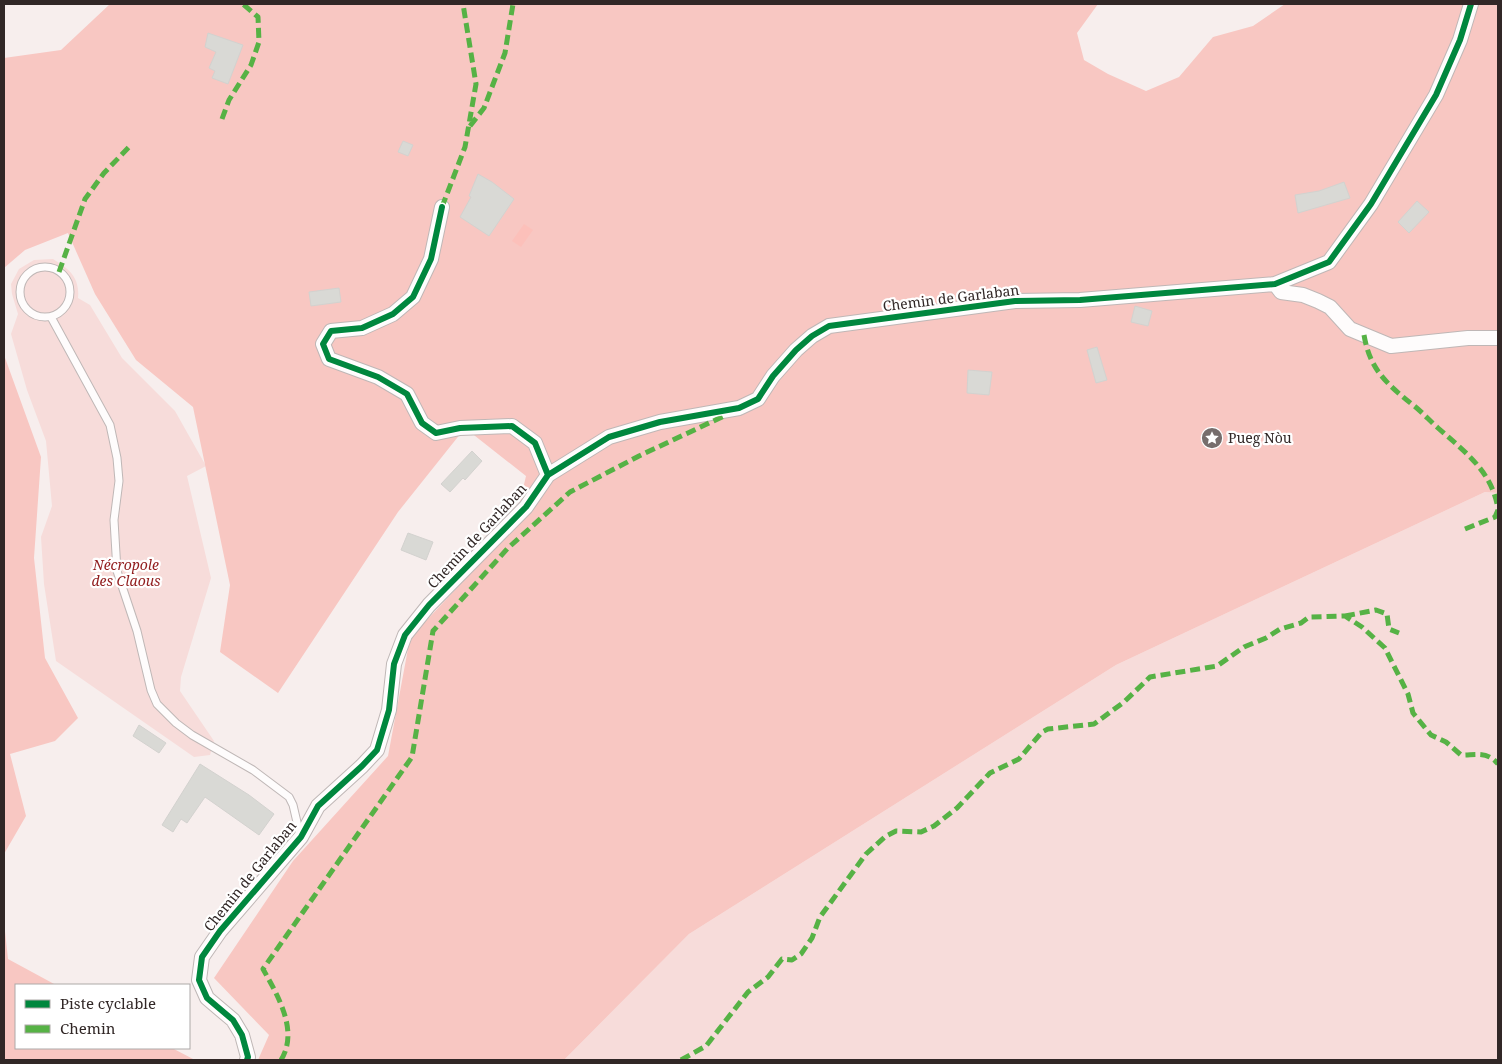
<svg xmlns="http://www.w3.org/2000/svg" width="1502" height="1064" font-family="'Noto Serif',serif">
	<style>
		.green { fill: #f7dcda }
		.forest { fill: #f8c7c2 }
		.water { fill: #fcc0ba }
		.building { fill: #d9d9d5; stroke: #d3d2cf }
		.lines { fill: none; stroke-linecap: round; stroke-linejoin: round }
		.lane-casing { stroke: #bfb7b6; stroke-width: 9 }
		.street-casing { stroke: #bfb7b6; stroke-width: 16 }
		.lane { stroke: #fefcfc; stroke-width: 7 }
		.street { stroke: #fefcfc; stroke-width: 14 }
		.quiet { stroke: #56b245; stroke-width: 5; stroke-dasharray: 10 5; stroke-linecap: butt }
		.cycleway-casing { stroke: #fff; stroke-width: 9 }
		.cycleway { stroke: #00873e; stroke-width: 6 }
		.labels { text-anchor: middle; stroke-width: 4.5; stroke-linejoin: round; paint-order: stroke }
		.street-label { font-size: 14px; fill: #312726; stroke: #fff }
		.poi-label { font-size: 14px; fill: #312726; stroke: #fff; text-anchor: start }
		.park-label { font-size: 14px; font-style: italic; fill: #911d1e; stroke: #fff }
	</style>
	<rect width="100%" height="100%" fill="#f7eeed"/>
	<path class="green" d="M53 259C69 269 80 277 78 298L90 305 122 358 175 411 206 466 187 476 211 578 181 677 180 691 214 741 210 755 194 757 56 661 44 584 41 537 52 506 46 441 27 390 11 334 18 314 12 294 11 284 19 269 34 260Z
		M1485 492 1498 493V1060H564L689 934 1116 665Z"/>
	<path class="forest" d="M110 4H1098L1077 33 1084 60 1108 74 1146 91 1179 77 1213 37 1253 26 1285 4H1498V493L1485 492 1116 665 689 934 564 1060H258L269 1035 214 978 293 861 388 756 410 638 514 527 526 476 465 428 398 512 278 693 220 652 230 585 193 407 136 360 95 294 68 233 25 250 4 268V58L61 50Z
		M4 355 41 457 34 558 45 658 78 718 55 741 10 754 26 816 4 854Z
		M4 922 8 959 56 985H16V1048H172L195 1060H4Z"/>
	<path class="water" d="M524 224 533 230 521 247 512 241Z"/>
	<path class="building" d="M208 33 243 45 228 84 212 78 215 71 209 68 216 52 205 47Z
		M403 141 413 145 408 156 398 152Z
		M478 174 492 182 514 199 489 236 460 217 471 197 469 196Z
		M1344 182 1350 198 1298 213 1295 195 1319 191Z
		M1417 201 1429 212 1409 233 1398 222Z
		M339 288 341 302 311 306 309 292Z
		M1135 306 1152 311 1148 326 1131 322Z
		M1097 347 1107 380 1096 383 1087 350Z
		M968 370 992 372 989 395 967 393Z
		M472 451 482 461 465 480 463 478 450 492 441 484Z
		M408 533 433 542 426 560 401 550Z
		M139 725 166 743 159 753 133 736Z
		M200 764 249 795 274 814 259 835 205 797 187 823 181 819 173 832 162 825Z"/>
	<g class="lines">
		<g class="lane-casing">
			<path id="lane" d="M20 292a25 25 0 1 1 50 0a25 25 0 1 1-50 0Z
				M51 317 110 425 117 458 119 481 114 520 117 571 137 631 151 690 157 704 176 723 192 735 253 770 289 797 293 805 300 835"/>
		</g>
		<g class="street-casing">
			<path id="street" d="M1275 284 1281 292 1303 295 1318 301 1330 307 1350 329 1391 346 1468 338H1498
				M548 475 609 437 660 422 739 408 758 399 773 376 796 350 812 336 829 326 1015 301 1080 300 1275 284 1329 262 1371 204 1436 95 1460 40 1471 4
				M247 1060 248 1057 242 1035 233 1020 207 998 199 980 202 957 220 931 301 837 318 806 362 766 377 750 389 710 394 664 405 635 429 605 526 507 548 475 535 443 512 426 460 428 436 433 422 423 407 394 378 377 329 359 323 344 331 331 362 328 393 314 413 297 431 259 442 207"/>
		</g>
		<use href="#lane" class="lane"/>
		<use href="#street" class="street"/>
		<path class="quiet" d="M222 119 229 100 251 65 259 42 258 17 243 4
			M470 126 484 108 505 53 513 4
			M442 207 465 147 476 84 463 4
			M59 272 85 199 104 173 129 147
			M1364 335C1370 370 1387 384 1413 405 1422 412 1429 420 1438 428 1465 452 1492 471 1498 509
			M1465 529 1495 517 1498 510
			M1345 616 1376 610 1387 614 1389 629 1399 633
			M281 1060C299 1031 278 996 263 969L412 757 433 631 508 548 570 492 639 456 726 415
			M681 1060 706 1046 748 992 768 977 782 959 792 960 801 954 812 938 820 917 866 854 886 836 896 831 921 832 934 826 957 808 990 773 1019 759 1042 732 1048 729 1094 724 1124 702 1150 677 1217 666 1244 647 1266 638 1280 629 1301 623 1309 617 1345 616 1362 627 1385 648 1408 694 1413 713 1431 735 1446 742 1461 755C1477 755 1487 751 1498 764"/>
		<g class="cycleway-casing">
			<path id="cycleway" d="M548 475 609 437 660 422 739 408 758 399 773 376 796 350 812 336 829 326 1015 301 1080 300 1275 284 1329 262 1371 204 1436 95 1460 40 1471 4
				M247 1060 248 1057 242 1035 233 1020 207 998 199 980 202 957 220 931 301 837 318 806 362 766 377 750 389 710 394 664 405 635 429 605 526 507 548 475 535 443 512 426 460 428 436 433 422 423 407 394 378 377 329 359 323 344 331 331 362 328 393 314 413 297 431 259 442 207"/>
		</g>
		<use href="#cycleway" class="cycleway"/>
	</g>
	<defs>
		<g id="sight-disc" transform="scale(1.125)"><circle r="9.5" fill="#766d6c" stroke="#fff"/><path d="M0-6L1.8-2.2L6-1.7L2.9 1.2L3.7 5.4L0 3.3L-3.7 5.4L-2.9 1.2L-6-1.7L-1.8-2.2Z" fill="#fff"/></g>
	</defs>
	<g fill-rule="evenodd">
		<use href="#sight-disc" x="1212" y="438"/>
	</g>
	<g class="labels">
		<g class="street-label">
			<text transform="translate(951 298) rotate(-7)" y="5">Chemin de Garlaban</text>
			<text transform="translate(477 536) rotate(-47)" y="5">Chemin de Garlaban</text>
			<text transform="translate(250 876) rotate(-51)" y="5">Chemin de Garlaban</text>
		</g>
		<g class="poi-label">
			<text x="1228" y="443">Pueg Nòu</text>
		</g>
		<g class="park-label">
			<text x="126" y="570">Nécropole<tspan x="126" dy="16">des Claous</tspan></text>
		</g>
	</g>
	<rect width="1502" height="1064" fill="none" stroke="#312726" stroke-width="10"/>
	<rect x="15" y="984" width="175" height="65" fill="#ffffff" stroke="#ada9a8"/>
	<rect x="25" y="1000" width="25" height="8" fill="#00873e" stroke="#ada9a8"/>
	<text x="60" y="1009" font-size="15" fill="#312726">Piste cyclable</text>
	<rect x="25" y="1025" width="25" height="8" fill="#56b245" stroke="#ada9a8"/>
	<text x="60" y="1034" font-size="15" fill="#312726">Chemin</text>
</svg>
